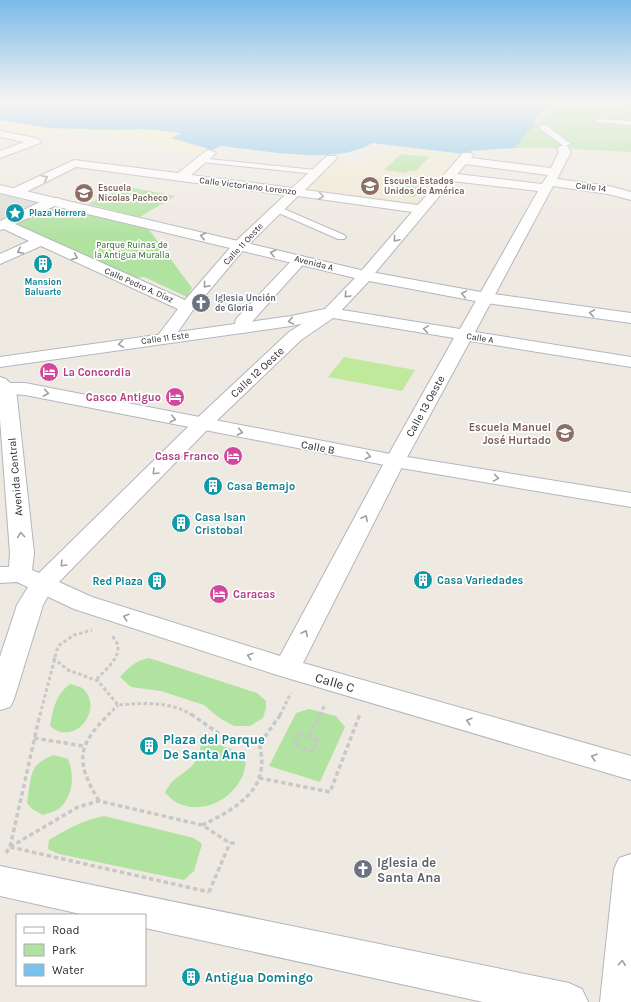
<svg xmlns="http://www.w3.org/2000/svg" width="631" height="1002" font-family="Karla,sans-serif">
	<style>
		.education { fill: #eee8d1 }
		.green { fill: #b0e2a0 }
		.sand { fill: #f1eec6 }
		.pitch { fill: #c1e99c }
		.plaza { fill: #dedcd7 }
		.water { fill: #79c2eb }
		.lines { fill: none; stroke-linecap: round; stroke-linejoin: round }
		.service-casing { stroke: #b4b5c0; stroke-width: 2 }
		.pedestrian-casing { stroke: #b4b5c0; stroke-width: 2 }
		.minor-casing { stroke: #b4b5c0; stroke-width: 2 }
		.tertiary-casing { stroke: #b4b5c0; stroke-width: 2 }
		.path-far2 { stroke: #c8c8c8; stroke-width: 1.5; stroke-dasharray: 1.5 1; stroke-linecap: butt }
		.path-far1 { stroke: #c8c8c8; stroke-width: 3; stroke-dasharray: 3.5 2.5; stroke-linecap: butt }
		.path { stroke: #c8c8c8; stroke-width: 3.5; stroke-dasharray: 4.5 3; stroke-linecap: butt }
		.service { fill: #fff; fill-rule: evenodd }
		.pedestrian { fill: #fff; fill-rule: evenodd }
		.minor { fill: #fff; fill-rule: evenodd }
		.tertiary { fill: #fff; fill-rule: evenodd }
		.oneway { stroke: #a0a0a0 }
		.labels { text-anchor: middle; stroke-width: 3.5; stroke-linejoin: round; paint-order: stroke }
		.far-education-label { font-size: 9px; font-weight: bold; fill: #785e54; stroke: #fff; text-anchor: start }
		.far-street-label { font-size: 9px; fill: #2d2d2d; stroke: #fff }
		.far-culture-label { font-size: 9px; font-weight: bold; fill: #0d838f; stroke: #fff; text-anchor: start }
		.far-park-label { font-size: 9px; fill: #276a1e; stroke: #fff }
		.far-worship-label { font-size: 9px; font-weight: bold; fill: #5b616d; stroke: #fff; text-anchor: start }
		.hotel-label { font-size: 11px; font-weight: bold; fill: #b23c85; stroke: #fff; text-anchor: start }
		.street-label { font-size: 11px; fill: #2d2d2d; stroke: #fff }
		.education-label { font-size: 11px; font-weight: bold; fill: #785e54; stroke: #fff; text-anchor: end }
		.culture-label { font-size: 11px; font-weight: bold; fill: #0d838f; stroke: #fff; text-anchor: start }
		.near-street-label { font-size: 13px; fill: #2d2d2d; stroke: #fff }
		.near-culture-label { font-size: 13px; font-weight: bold; fill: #0d838f; stroke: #fff; text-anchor: start }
		.near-worship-label { font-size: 13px; font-weight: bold; fill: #5b616d; stroke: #fff; text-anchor: start }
	</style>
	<rect width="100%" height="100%" fill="#eee9e1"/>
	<path class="education" d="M385 145 461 154 415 205 304 190 336 162 362 165Z"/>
	<path class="green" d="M559 100H631V152L553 148H515L537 122 540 123Z
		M401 154 429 157 416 171H408L406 173 384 170Z
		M129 187 175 196 140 217 88 204 121 189 127 191Z
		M55 206 147 227 192 288 187 297 144 277 130 279 14 224 47 208Z
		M149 658 257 693 266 701V708L263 718 250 726H234L218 717 204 705 161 691 131 687 120 677C129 667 135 661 149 658Z
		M70 684C74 685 79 686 82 688 101 703 85 736 61 732 57 731 53 728 50 726 53 709 56 694 70 684Z
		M309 709 336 716 345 727 320 782 269 766 296 713Z
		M214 743 239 752 246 764C244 769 244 775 241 779 229 802 201 814 177 803 173 801 169 796 165 793 173 774 190 774 198 757 199 754 200 749 201 745Z
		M54 755 68 759C74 775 74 793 61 807 57 811 48 813 43 815L32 809 27 803C32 777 27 765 54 755Z
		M104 816 194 838 202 844 194 871 184 880 59 854 48 849 49 840C67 829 83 820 104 816Z"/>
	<path class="sand" d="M0 120 48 128 115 130 145 128 183 133 172 138 212 150 202 157C182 149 159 143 138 141L145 136 88 132 72 135 55 134 45 138 0 127Z"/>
	<path class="pitch" d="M403 178 429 181 415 197 389 194Z
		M344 357 415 370 402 391 328 377Z"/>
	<path class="plaza" d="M552 100H559L540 123 533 121Z
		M0 189 54 201 0 226Z"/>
	<path class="water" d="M0 100H552L533 121 537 122 515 148 472 151 464 154 372 143C338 166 261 150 221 146L212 150 171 138 182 133 145 129 115 130 48 128 0 120Z"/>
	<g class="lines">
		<g class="service-casing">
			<path id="service" d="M599 119 631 121V125L597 122 595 121Z
				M540 125H546L571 144 564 146 540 129Z
				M199 158 316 170 320 172 316 174 202 162H199Z
				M277 206 344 235 346 237 344 239H338L274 211 273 209Z"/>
		</g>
		<g class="pedestrian-casing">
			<path id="pedestrian" d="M42 577 51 579 54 585 43 605 14 699 10 707 0 710V657L17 605 33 579Z"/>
		</g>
		<g class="minor-casing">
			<path id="minor" d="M0 131 36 138 41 141 40 143 0 158V151L24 142 0 137Z
				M563 145 567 146 571 152 557 179 609 186 631 192V200L608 194 553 186 475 332 631 357V367L470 341 405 461 303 663 631 756V780L277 675 74 609 17 582 0 583V567H9L10 553 0 419V377L6 379 16 389 34 553 32 570 39 573 195 420 289 332 324 310 330 308 460 329 538 191 452 181 370 279H360L357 276 412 212 298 196 245 248 193 310 171 342 165 343 159 342 156 338 178 309 41 246 0 264V254L29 241 4 229 0 230V221L49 198H59L60 201 59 204 15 224 185 300 235 242 285 195 76 167 20 195H12L10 192 12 189 74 160 178 173 206 151 210 150 216 153 214 155 191 175 292 188 327 156H335L337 158 305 190 418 205 463 153H471L473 155 471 158 551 168 559 152 557 148ZM466 164 548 175 542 184 457 174ZM333 318 454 338 385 461 280 656 92 597 59 582 209 428 301 340Z
				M300 256 305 257 307 260 250 324 248 332 242 333 236 332 234 328 236 319 295 257Z
				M631 854V1002H600L614 869 619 858Z
				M0 866 569 983 582 989 588 1002H483L145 928V915H85L0 896Z"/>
		</g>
		<g class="tertiary-casing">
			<path id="tertiary" d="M0 185 365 271 486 293 631 313V323L486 303 369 281 336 316 330 318 291 326 0 367V357L291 316 325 309 355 278 0 193Z
				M7 383H25L395 455 631 493V507L395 467 25 395 0 393V385Z"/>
		</g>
		<path class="path-far2" d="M545 112 555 100
			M530 134 527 140 538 146"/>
		<path class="path-far1" d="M53 658 68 670 98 681 118 705C142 703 171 701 192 715
			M97 679C108 667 128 652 112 636
			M40 715 58 646 74 635 92 630
			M108 715 118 705
			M280 715 291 693
			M320 715 325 704"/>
		<path class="path" d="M191 714 218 733 247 742 259 741 264 738 281 714
			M300 734 318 740 313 751 294 745Z
			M309 736 320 714
			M34 738 83 746
			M259 778 330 792 360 714
			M99 801C75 761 77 746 109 714
			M202 825C224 815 258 797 261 770 263 761 261 751 259 742
			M10 847 78 807 99 801 202 825 230 843H236
			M10 847 209 892
			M6 853 10 847 40 714
			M209 892 230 843"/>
		<use href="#service" class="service"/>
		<use href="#pedestrian" class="pedestrian"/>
		<use href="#minor" class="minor"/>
		<use href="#tertiary" class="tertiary"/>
	</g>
	<defs><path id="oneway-chevron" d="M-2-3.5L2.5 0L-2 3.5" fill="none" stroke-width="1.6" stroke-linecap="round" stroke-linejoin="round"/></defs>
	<g class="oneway">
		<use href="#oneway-chevron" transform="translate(45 178) rotate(-27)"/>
		<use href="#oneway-chevron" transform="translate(321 196) rotate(7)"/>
		<use href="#oneway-chevron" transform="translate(203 236) rotate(-167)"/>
		<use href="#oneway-chevron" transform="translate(396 239) rotate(130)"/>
		<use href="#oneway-chevron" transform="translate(20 251) rotate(154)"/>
		<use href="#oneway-chevron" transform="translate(273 253) rotate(-166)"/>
		<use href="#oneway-chevron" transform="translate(75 257) rotate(24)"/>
		<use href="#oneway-chevron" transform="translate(206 285) rotate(131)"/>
		<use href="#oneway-chevron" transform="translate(464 294) rotate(-170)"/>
		<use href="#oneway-chevron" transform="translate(347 295) rotate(133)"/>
		<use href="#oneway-chevron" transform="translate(592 313) rotate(-172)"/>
		<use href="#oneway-chevron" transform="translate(291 321) rotate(170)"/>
		<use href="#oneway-chevron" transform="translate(426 329) rotate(-171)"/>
		<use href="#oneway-chevron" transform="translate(121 344) rotate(172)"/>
		<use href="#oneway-chevron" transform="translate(46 393) rotate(11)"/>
		<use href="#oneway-chevron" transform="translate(173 419) rotate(11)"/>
		<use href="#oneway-chevron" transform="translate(240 432) rotate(11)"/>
		<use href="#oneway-chevron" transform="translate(368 456) rotate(11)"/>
		<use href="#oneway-chevron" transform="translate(155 472) rotate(135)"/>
		<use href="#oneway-chevron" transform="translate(496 478) rotate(9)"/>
		<use href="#oneway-chevron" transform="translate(365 518) rotate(-63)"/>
		<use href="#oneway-chevron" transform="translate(21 535) rotate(-95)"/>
		<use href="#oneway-chevron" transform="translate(63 564) rotate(135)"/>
		<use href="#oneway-chevron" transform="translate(126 617) rotate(-162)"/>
		<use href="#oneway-chevron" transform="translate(305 633) rotate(-63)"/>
		<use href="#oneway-chevron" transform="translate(250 656) rotate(-162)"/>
		<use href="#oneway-chevron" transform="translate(469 721) rotate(-164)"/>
		<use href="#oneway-chevron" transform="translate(594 757) rotate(-164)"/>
		<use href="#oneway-chevron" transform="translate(622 963) rotate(-85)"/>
	</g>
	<linearGradient id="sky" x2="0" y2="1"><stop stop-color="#7bbae9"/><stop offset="0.42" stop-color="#f7f5f2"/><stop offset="1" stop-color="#f7f5f2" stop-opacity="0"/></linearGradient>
	<rect width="631" height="240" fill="url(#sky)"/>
	<defs>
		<g id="school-disc" transform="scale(1)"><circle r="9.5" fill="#8d6e63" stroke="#fff"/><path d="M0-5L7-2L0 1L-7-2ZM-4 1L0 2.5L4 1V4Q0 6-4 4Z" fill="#fff"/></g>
		<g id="sight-disc" transform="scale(1)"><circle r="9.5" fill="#0f9aa8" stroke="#fff"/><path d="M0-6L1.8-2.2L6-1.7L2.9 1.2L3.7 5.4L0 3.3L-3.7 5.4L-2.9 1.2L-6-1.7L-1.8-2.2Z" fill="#fff"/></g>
		<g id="building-disc" transform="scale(1)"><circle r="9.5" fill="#0f9aa8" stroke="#fff"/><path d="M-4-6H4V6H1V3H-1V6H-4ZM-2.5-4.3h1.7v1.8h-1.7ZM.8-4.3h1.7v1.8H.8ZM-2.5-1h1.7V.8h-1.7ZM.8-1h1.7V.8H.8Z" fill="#fff"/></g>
		<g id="church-disc" transform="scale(1)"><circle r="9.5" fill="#6b7280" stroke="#fff"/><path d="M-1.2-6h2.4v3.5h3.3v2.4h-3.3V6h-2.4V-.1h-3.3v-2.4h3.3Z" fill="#fff"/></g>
		<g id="hotel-disc" transform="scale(1)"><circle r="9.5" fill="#d1479c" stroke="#fff"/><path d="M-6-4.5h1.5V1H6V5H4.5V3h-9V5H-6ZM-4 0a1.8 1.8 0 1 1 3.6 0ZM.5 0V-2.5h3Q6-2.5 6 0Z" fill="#fff"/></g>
	</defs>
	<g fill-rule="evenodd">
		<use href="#school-disc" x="370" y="186"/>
		<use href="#school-disc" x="84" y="193"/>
		<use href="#sight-disc" x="15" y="213"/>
		<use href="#building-disc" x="43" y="264"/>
		<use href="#church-disc" x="201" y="303"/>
		<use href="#hotel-disc" x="49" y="372"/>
		<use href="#hotel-disc" x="175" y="397"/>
		<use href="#school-disc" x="565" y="433"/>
		<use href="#hotel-disc" x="233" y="456"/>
		<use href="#building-disc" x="213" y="486"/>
		<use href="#building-disc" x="181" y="523"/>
		<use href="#building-disc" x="423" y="580"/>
		<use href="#building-disc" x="157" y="581"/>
		<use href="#hotel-disc" x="219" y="594"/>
		<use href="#building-disc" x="149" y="746"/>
		<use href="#church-disc" x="363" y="869"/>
		<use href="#building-disc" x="191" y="977"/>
	</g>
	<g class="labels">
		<g class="far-education-label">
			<text x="384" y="184">Escuela Estados<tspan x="384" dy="10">Unidos de América</tspan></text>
			<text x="98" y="191">Escuela<tspan x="98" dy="10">Nicolas Pacheco</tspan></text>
		</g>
		<g class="far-street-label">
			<text transform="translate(248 186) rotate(7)" y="3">Calle Victoriano Lorenzo</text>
			<text transform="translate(591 187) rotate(7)" y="3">Calle 14</text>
			<text transform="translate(243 244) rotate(-47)" y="3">Calle 11 Oeste</text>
			<text transform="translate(314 263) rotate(14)" y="3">Avenida A</text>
			<text transform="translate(139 285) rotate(24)" y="3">Calle Pedro A. Díaz</text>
			<text transform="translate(165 338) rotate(-8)" y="3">Calle 11 Este</text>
			<text transform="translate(480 338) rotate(9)" y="3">Calle A</text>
		</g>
		<g class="far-culture-label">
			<text x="29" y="216">Plaza Herrera</text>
			<text x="43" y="285" text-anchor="middle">Mansion<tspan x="43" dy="10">Baluarte</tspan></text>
		</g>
		<g class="far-park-label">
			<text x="132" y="248">Parque Ruinas de<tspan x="132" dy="10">la Antigua Muralla</tspan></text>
		</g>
		<g class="far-worship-label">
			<text x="215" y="301">Iglesia Unción<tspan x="215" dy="10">de Gloria</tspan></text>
		</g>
		<g class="hotel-label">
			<text x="63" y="376">La Concordia</text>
			<text x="161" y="401" text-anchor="end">Casco Antiguo</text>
			<text x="219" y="460" text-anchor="end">Casa Franco</text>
			<text x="233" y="598">Caracas</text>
		</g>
		<g class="street-label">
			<text transform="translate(257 372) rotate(-43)" y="4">Calle 12 Oeste</text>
			<text transform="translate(425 406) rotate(-61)" y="4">Calle 13 Oeste</text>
			<text transform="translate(318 447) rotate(11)" y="4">Calle B</text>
			<text transform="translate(15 477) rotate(-95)" y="4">Avenida Central</text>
		</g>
		<g class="education-label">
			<text x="551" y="431">Escuela Manuel<tspan x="551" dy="13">José Hurtado</tspan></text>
		</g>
		<g class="culture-label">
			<text x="227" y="490">Casa Bemajo</text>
			<text x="195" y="521">Casa Isan<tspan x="195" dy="13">Cristobal</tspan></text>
			<text x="437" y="584">Casa Variedades</text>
			<text x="143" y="585" text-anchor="end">Red Plaza</text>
		</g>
		<g class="near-street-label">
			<text transform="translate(335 682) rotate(16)" y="5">Calle C</text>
		</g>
		<g class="near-culture-label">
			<text x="163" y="744">Plaza del Parque<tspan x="163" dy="15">De Santa Ana</tspan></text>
			<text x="205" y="982">Antigua Domingo</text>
		</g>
		<g class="near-worship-label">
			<text x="377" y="867">Iglesia de<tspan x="377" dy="15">Santa Ana</tspan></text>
		</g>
	</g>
	<rect x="16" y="914" width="130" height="72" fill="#ffffff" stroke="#ababab"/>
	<rect x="24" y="927" width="20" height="6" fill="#ffffff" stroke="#ababab"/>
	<text x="52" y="934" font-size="12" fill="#2d2d2d">Road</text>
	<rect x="24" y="944" width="20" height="12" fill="#b0e2a0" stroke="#ababab"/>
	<text x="52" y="954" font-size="12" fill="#2d2d2d">Park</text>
	<rect x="24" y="964" width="20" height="12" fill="#79c2eb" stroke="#ababab"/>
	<text x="52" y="974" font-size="12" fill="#2d2d2d">Water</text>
</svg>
